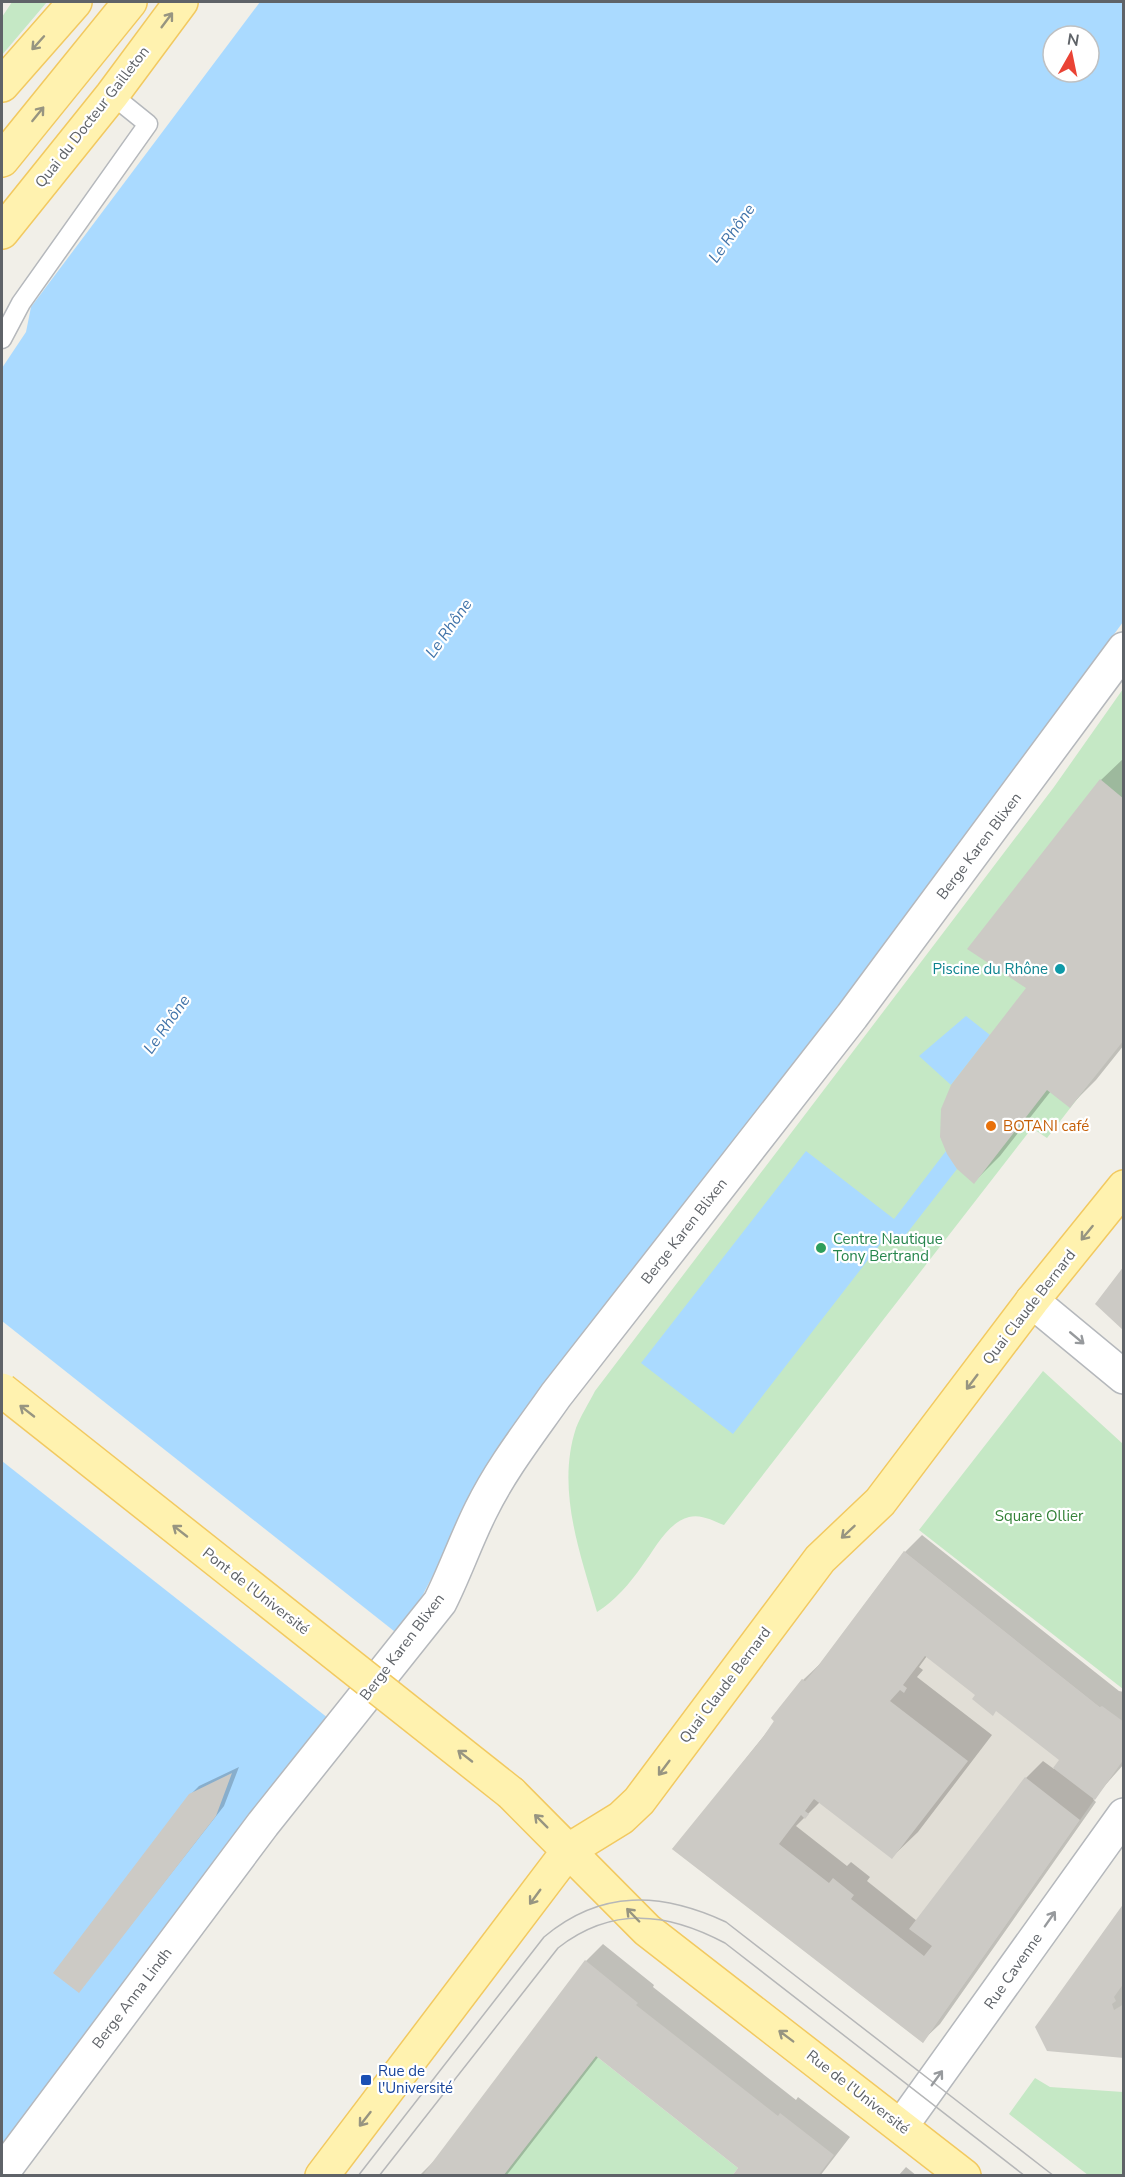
<svg xmlns="http://www.w3.org/2000/svg" width="1125" height="2177" font-family="'Nunito Sans',sans-serif">
	<style>
		.education { fill: #e1ded6 }
		.green { fill: #c5e8c5 }
		.water { fill: #aadaff; fill-rule: evenodd }
		.pier { fill: #f1efe8 }
		.shadow { fill: #0003; fill-rule: evenodd }
		.building { fill: #cccac5 }
		.lines { fill: none; stroke-linecap: round; stroke-linejoin: round }
		.lane-casing { stroke: #b5b8bc; stroke-width: 21 }
		.street-casing { stroke: #b5b8bc; stroke-width: 36 }
		.primary-casing { stroke: #f2c960; stroke-width: 36 }
		.lane { stroke: #fff; stroke-width: 18 }
		.street { stroke: #fff; stroke-width: 33 }
		.primary { stroke: #fff2af; stroke-width: 33 }
		.tram { stroke: #b6b7b8; stroke-width: 1.5 }
		.primary-bridge-casing { stroke: #f2c960; stroke-width: 36; stroke-linecap: butt }
		.primary-bridge { stroke: #fff2af; stroke-width: 33 }
		.oneway { stroke: #979581 }
		.oneway2 { stroke: #979a9d }
		.culture-dot { fill: #0f9aa8; stroke: #fff; stroke-width: 2 }
		.food-dot { fill: #e8710a; stroke: #fff; stroke-width: 2 }
		.leisure-dot { fill: #2e9e5b; stroke: #fff; stroke-width: 2 }
		.transit-dot { fill: #1a4fb4; stroke: #fff; stroke-width: 2 }
		.labels { text-anchor: middle; stroke-width: 4.5; stroke-linejoin: round; paint-order: stroke }
		.street-label { font-size: 15px; fill: #5f6368; stroke: #fff }
		.culture-label { font-size: 15px; fill: #0d838f; stroke: #fff; text-anchor: end }
		.food-label { font-size: 15px; fill: #c56008; stroke: #fff; text-anchor: start }
		.leisure-label { font-size: 15px; fill: #27864d; stroke: #fff; text-anchor: start }
		.park-label { font-size: 15px; fill: #348238; stroke: #fff }
		.transit-label { font-size: 15px; fill: #164399; stroke: #fff; text-anchor: start }
		.water-label { font-size: 16px; font-style: italic; fill: #4174aa; stroke: #fff }
	</style>
	<rect width="100%" height="100%" fill="#f1efe8"/>
	<path class="education" d="M904 1551 1100 1707 1123 1722V1759L923 2043 672 1849 763 1737 774 1722 771 1718 802 1679 805 1681 818 1666Z"/>
	<path class="green" d="M12 2H47L2 55V17Z
		M1123 689V1040L1047 1138 1032 1128 724 1525C713 1521 702 1514 689 1517 667 1523 655 1549 642 1566 630 1583 615 1601 597 1612 580 1553 556 1489 576 1428 581 1415 589 1403 595 1391L1054 787Z
		M1043 1371 1123 1444V1689L919 1530Z
		M596 2056 738 2168 732 2176H503Z
		M1035 2078 1050 2087 1123 2092V2175H1088L1009 2114Z"/>
	<path class="water" d="M260 2H1123V622L808 1053 471 1502 416 1608 2 2149V368L26 332 31 307ZM1053 36H1089V72H1053Z
		M966 1016 990 1035 951 1085 919 1056Z
		M806 1151 894 1219 946 1151 957 1169 897 1246 885 1238 733 1434 641 1363Z"/>
	<path class="pier" d="M2 1321 399 1635 333 1722 2 1461Z"/>
	<path class="shadow" d="M1124 758V1045L1096 1080 1070 1106 1051 1091 1000 1156 974 1182 1028 988 970 949 1101 780Z
		M922 1535 1119 1691 1124 1692V1764L1093 1799 1096 1802 940 2024 922 2041 674 1849 776 1721 773 1718 803 1680 821 1663 905 1552ZM927 1656 1061 1760 1054 1769 1043 1761 1026 1778 917 1921 867 1881 870 1877 851 1862 847 1866 796 1826 820 1802 892 1857 918 1832 992 1735 917 1677 923 1670 919 1667Z
		M239 1767 224 1806 79 1991 190 1795 199 1786Z
		M1124 1905V2056L1048 2050Z
		M603 1944 654 1985 653 1987 796 2100 798 2097 850 2137 820 2176H733L740 2167 599 2056 506 2176H419L436 2159 586 1961Z
		M906 2167 917 2176H898Z"/>
	<path class="building" d="M1100 779 1124 799V1040L1070 1108 1047 1090 974 1184 957 1169 947 1154 940 1137 941 1109 951 1085 1026 988 967 949Z
		M1124 1266V1331L1095 1304Z
		M904 1551 1100 1707 1102 1706 1124 1722V1759L1095 1800 1053 1768 1059 1760 996 1711 993 1716 972 1699 975 1695 925 1656 903 1685 907 1688 904 1693 900 1690 890 1701 968 1761 892 1859 814 1799 805 1811 809 1814 805 1819 801 1815 779 1844 829 1883 833 1878 854 1895 851 1899 924 1956 932 1946 909 1929 1025 1777 1080 1820 923 2043 672 1849 763 1737 774 1721 771 1718 802 1679 805 1681 818 1666Z
		M232 1773 216 1816 79 1993 53 1973 189 1794Z
		M1124 1903V1983L1114 1997 1116 2001 1112 2004 1114 2010 1124 2004V2058L1047 2051 1035 2027Z
		M585 1960 638 2003 636 2005 778 2116 780 2113 834 2155 818 2176H732L738 2168 596 2056 503 2176H422Z"/>
	<g class="lines">
		<g class="lane-casing">
			<path id="lane" d="M2 339 21 303 148 124 112 95"/>
		</g>
		<g class="street-casing">
			<path id="street" d="M1032 1301 1124 1377
				M902 2125 1124 1815
				M2 2173 263 1824 440 1602C455 1572 466 1540 481 1510 501 1469 530 1432 556 1395L852 1016 1124 649"/>
		</g>
		<g class="primary-casing">
			<path id="primary" d="M2 85 75 2
				M2 160 130 2
				M2 232 112 95 181 2
				M511 1793 647 1930 964 2176
				M322 2176 569 1850 621 1818 639 1801 820 1559 880 1502 1032 1301 1124 1187"/>
		</g>
		<use href="#lane" class="lane"/>
		<use href="#street" class="street"/>
		<use href="#primary" class="primary"/>
		<path class="tram" d="M358 2176 544 1937C601 1889 661 1892 726 1922L1054 2176
			M379 2176 558 1948C612 1906 667 1912 725 1943L1025 2176"/>
		<g class="primary-bridge-casing">
			<path id="primary-bridge" d="M2 1390 511 1793"/>
		</g>
		<use href="#primary-bridge" class="primary-bridge"/>
	</g>
	<defs><path id="oneway-shaft" d="M-6 0H5M1.5-3L5.5 0L1.5 3" fill="none" stroke-width="1.6" stroke-linecap="round" stroke-linejoin="round" transform="scale(1.5)"/></defs>
	<g class="oneway">
		<use href="#oneway-shaft" transform="translate(167 20) rotate(-53)"/>
		<use href="#oneway-shaft" transform="translate(38 43) rotate(132)"/>
		<use href="#oneway-shaft" transform="translate(38 114) rotate(-51)"/>
		<use href="#oneway-shaft" transform="translate(1087 1233) rotate(129)"/>
		<use href="#oneway-shaft" transform="translate(972 1382) rotate(127)"/>
		<use href="#oneway-shaft" transform="translate(27 1411) rotate(-142)"/>
		<use href="#oneway-shaft" transform="translate(180 1531) rotate(-142)"/>
		<use href="#oneway-shaft" transform="translate(848 1532) rotate(137)"/>
		<use href="#oneway-shaft" transform="translate(465 1756) rotate(-142)"/>
		<use href="#oneway-shaft" transform="translate(664 1768) rotate(127)"/>
		<use href="#oneway-shaft" transform="translate(541 1821) rotate(-135)"/>
		<use href="#oneway-shaft" transform="translate(535 1897) rotate(126)"/>
		<use href="#oneway-shaft" transform="translate(633 1915) rotate(-134)"/>
		<use href="#oneway-shaft" transform="translate(786 2036) rotate(-143)"/>
		<use href="#oneway-shaft" transform="translate(365 2119) rotate(128)"/>
	</g>
	<g class="oneway2">
		<use href="#oneway-shaft" transform="translate(1077 1338) rotate(40)"/>
		<use href="#oneway-shaft" transform="translate(1050 1919) rotate(-55)"/>
		<use href="#oneway-shaft" transform="translate(937 2078) rotate(-54)"/>
	</g>
	<circle class="culture-dot" cx="1060" cy="969" r="6"/>
	<circle class="food-dot" cx="991" cy="1126" r="6"/>
	<circle class="leisure-dot" cx="821" cy="1248" r="6"/>
	<rect class="transit-dot" x="360" y="2074" width="12" height="12" rx="3"/>
	<g class="labels">
		<g class="street-label">
			<text transform="translate(92 117) rotate(-52)" y="5">Quai du Docteur Gailleton</text>
			<text transform="translate(979 846) rotate(-53)" y="5">Berge Karen Blixen</text>
			<text transform="translate(684 1231) rotate(-52)" y="5">Berge Karen Blixen</text>
			<text transform="translate(1029 1307) rotate(-52)" y="5">Quai Claude Bernard</text>
			<text transform="translate(256 1591) rotate(38)" y="5">Pont de l'Université</text>
			<text transform="translate(402 1647) rotate(-53)" y="5">Berge Karen Blixen</text>
			<text transform="translate(725 1685) rotate(-53)" y="5">Quai Claude Bernard</text>
			<text transform="translate(1013 1971) rotate(-55)" y="5">Rue Cavenne</text>
			<text transform="translate(132 1998) rotate(-53)" y="5">Berge Anna Lindh</text>
			<text transform="translate(858 2092) rotate(38)" y="5">Rue de l'Université</text>
		</g>
		<g class="culture-label">
			<text x="1048" y="974">Piscine du Rhône</text>
		</g>
		<g class="food-label">
			<text x="1003" y="1131">BOTANI café</text>
		</g>
		<g class="leisure-label">
			<text x="833" y="1244">Centre Nautique<tspan x="833" dy="17">Tony Bertrand</tspan></text>
		</g>
		<g class="park-label">
			<text x="1039" y="1521">Square Ollier</text>
		</g>
		<g class="transit-label">
			<text x="378" y="2076">Rue de<tspan x="378" dy="17">l'Université</tspan></text>
		</g>
		<g class="water-label">
			<text transform="translate(731 233) rotate(-55)" y="6">Le Rhône</text>
			<text transform="translate(448 628) rotate(-55)" y="6">Le Rhône</text>
			<text transform="translate(166 1024) rotate(-55)" y="6">Le Rhône</text>
		</g>
	</g>
	<rect width="1125" height="2177" fill="none" stroke="#5f6368" stroke-width="6"/>
	<g transform="translate(1071 54) rotate(9)"><circle r="28" fill="#ffffff" stroke="#bfc1c3" stroke-width="1.5"/>
	<path d="M0-4.5L10 22L0 15L-10 22Z" fill="#ea4335"/>
	<text y="-9" font-size="16" font-weight="bold" text-anchor="middle" fill="#5f6368">N</text>
	</g>
</svg>
